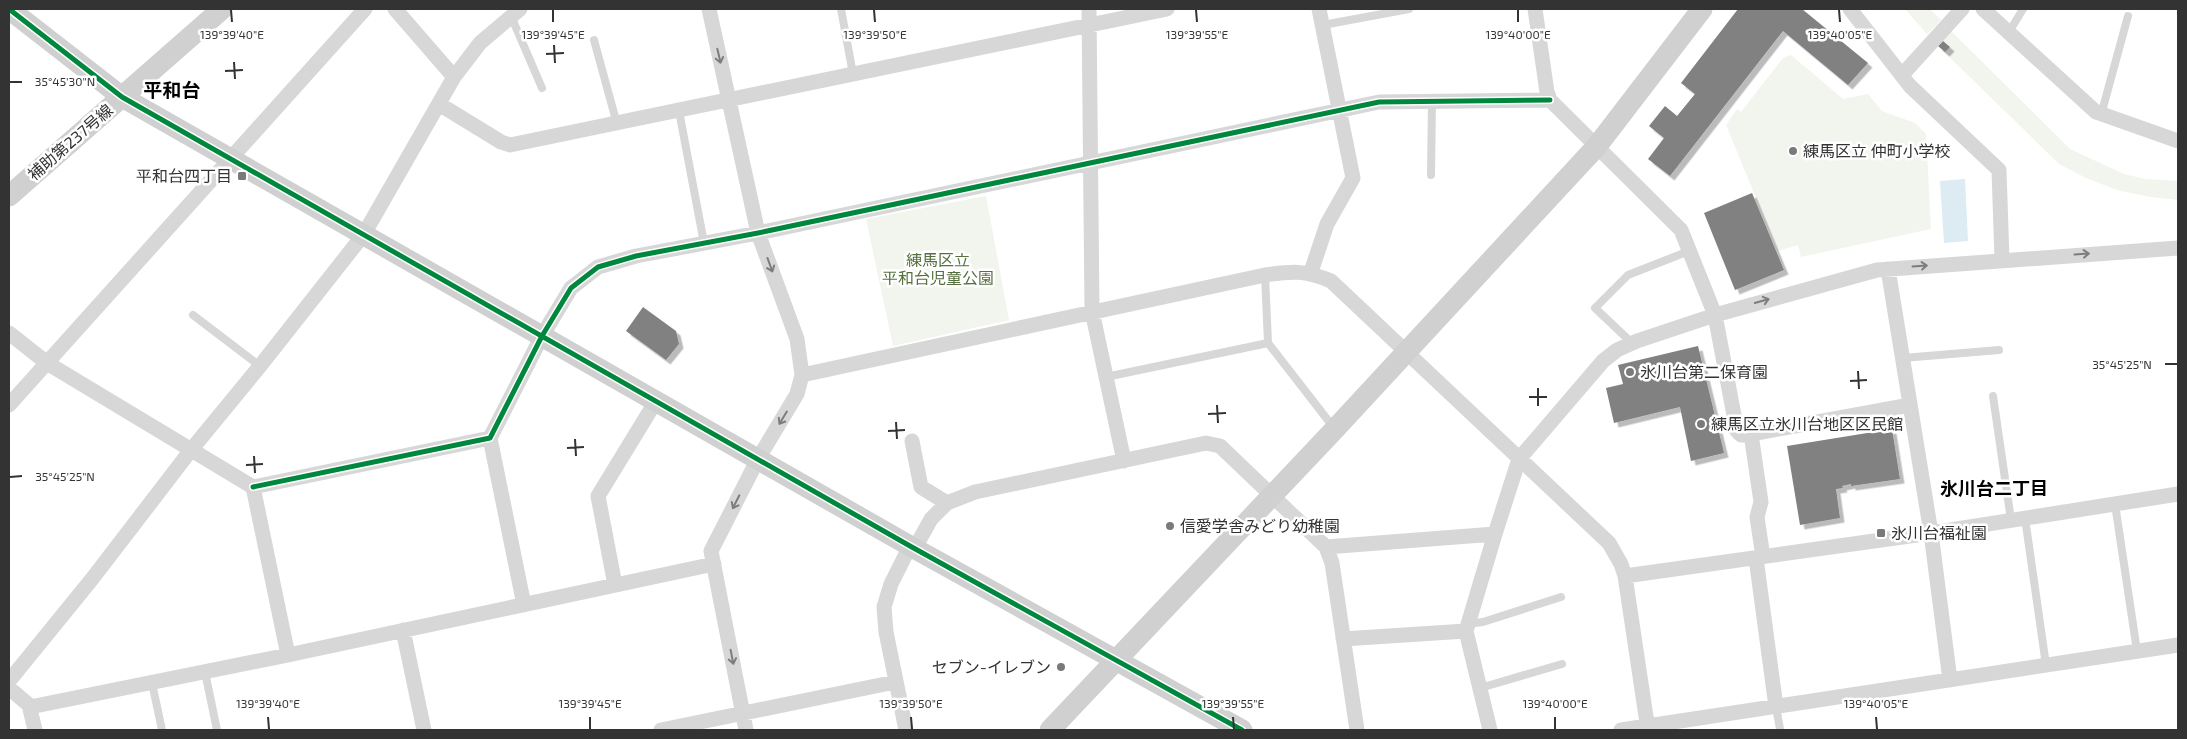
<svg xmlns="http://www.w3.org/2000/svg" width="2187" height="739" font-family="'Exo 2','Noto Sans JP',sans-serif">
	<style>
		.green { fill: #f1f5ed }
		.water { fill: #ddebf3 }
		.building { fill: #818181; filter: url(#shadow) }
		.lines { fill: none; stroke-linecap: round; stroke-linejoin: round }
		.lane { stroke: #d7d7d7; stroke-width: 8 }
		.street { stroke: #d7d7d7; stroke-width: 15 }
		.secondary { stroke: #d0d0d0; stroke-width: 21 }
		.cycleway-casing { stroke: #fff; stroke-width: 8 }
		.cycleway { stroke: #00873e; stroke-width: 5 }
		.oneway { stroke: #7d7d7d }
		.ticks { fill: none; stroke: #333; stroke-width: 2 }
		.poi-dot { fill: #7a7a7a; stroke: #fff; stroke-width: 2 }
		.labels { text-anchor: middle; stroke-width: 5; stroke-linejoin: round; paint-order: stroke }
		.street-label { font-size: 16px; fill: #333; stroke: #fff }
		.poi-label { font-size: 16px; fill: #333; stroke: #fff; text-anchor: start }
		.park-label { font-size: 16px; fill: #56703f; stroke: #fff }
		.neighbourhood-label { font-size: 18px; font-weight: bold; fill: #000; stroke: #fff }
		.quarter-label { font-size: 19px; font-weight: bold; fill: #000; stroke: #fff }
		.ticks-label { font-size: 12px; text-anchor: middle; fill: #333; stroke: #fff; stroke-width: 5; stroke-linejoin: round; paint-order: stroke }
	</style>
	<defs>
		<filter id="shadow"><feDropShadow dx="4.5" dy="4.5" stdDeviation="0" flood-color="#0004"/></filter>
	</defs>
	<rect width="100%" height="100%" fill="#fff"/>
	<path class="green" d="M1905 9H1930L1941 20 1927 34Z
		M1951 31 2070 149 2124 174 2145 179 2178 181V200L2150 197 2117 190 2086 178 2059 164 1938 46Z
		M1791 55 1843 99 1868 94 1882 111 1915 123 1926 134 1931 229 1801 257 1798 245 1778 251 1726 125 1737 109 1741 112 1783 58Z
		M986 196 1009 320 893 346 866 219Z"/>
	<path class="water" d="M1965 179 1968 241 1944 243 1940 181Z"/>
	<path class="building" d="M1738 9H1802L1868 63 1848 85 1783 31 1670 176 1648 159 1664 138 1649 126 1665 106 1677 116 1695 94 1681 83Z
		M1943 41 1950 47 1945 52 1938 46Z
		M1752 193 1784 270 1735 290 1704 213Z
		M643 307 676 331 679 344 666 360 626 331Z
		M1698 346 1724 453 1691 461 1680 407 1614 423 1606 388 1623 384 1618 365Z
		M1892 429 1900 479 1851 486V484L1842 486 1843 488 1836 489 1840 518 1800 525 1787 446Z"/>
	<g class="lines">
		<path class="lane" d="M841 9 853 74
			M511 16 542 88
			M1323 25 1409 9
			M2009 32 2023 9
			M594 40 617 124
			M679 111 704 243
			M2101 115 2128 16
			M1431 175 1432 101
			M1265 275 1268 343 1334 428
			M193 315 260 366
			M1632 343 1595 308 1628 275 1689 251
			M1903 358 1999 350
			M1106 377 1268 343
			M1993 396 2011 520
			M2115 504 2137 651
			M2025 518 2046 665
			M1467 624 1483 622 1561 597
			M205 672 217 730
			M152 683 162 730
			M1480 688 1562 664
			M1776 707 1780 729"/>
		<path class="street" d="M395 9 454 77
			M709 9 758 233 797 339 802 375 797 394 758 459 711 551 746 730
			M1089 9 1092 311 1124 461
			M1535 9 1547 92 1550 100 1681 230 1715 315 1737 431 1741 435 1751 434 1910 405
			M1850 9 1910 86 1999 170 2002 260
			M1983 9 2096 112 2178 141
			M1902 75 1962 9
			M439 104 501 142 510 145 1167 9
			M1888 269 1931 533 1950 680
			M1311 272 1327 224 1353 178 1319 9
			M9 333 47 363 253 487 288 655
			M802 375 1265 275C1292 271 1305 270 1331 281L1609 543 1621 564 1625 576 1648 730
			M9 405 365 9
			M1751 434 1761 502 1757 517 1763 557
			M490 438 524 605
			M912 441 921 487 947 503
			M253 487 490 438 542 336 571 288 598 267 636 256 758 233 1379 102 1550 100
			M1326 547 1495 534
			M915 548 931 519 947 503 975 492 1206 443 1220 446 1326 547 1332 563 1357 730
			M1756 558 1776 707
			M1625 576 1931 533 2178 494
			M615 585 598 496 656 401
			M403 630 424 730
			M1343 639 1466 631
			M9 681 92 579 191 450 260 366 364 234 454 77 480 43 520 9
			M9 688 29 705 35 730
			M30 707 288 655 714 564
			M661 730 895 682
			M906 730 886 632 884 607 891 584 910 546
			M1490 730 1466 631 1495 534 1519 459 1603 361 1617 350 1637 341 1715 315 1877 270 2178 248
			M1621 730 2178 645"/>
		<path class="secondary" d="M9 9 122 97 910 546 1242 730
			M9 196 222 9
			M1050 730 1335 429 1597 146 1702 9"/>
		<g class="cycleway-casing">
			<path id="cycleway" d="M9 9 122 97 910 546 1242 730
				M253 487 490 438 542 336 571 288 598 267 636 256 758 233 1379 102 1550 100"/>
		</g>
		<use href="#cycleway" class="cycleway"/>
	</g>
	<defs><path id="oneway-shaft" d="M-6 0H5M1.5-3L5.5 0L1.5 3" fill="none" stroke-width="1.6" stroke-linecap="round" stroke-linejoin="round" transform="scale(1.25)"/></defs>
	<g class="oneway">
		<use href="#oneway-shaft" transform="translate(719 56) rotate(77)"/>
		<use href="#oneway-shaft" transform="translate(2082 254) rotate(-4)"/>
		<use href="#oneway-shaft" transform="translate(770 265) rotate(70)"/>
		<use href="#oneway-shaft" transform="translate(1920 266) rotate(-4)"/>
		<use href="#oneway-shaft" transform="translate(1762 301) rotate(-16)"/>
		<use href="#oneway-shaft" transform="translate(783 418) rotate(121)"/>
		<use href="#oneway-shaft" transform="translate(736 502) rotate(117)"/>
		<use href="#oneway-shaft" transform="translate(732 657) rotate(79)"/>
	</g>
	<path class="ticks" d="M231 10 232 22M553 10V22M874 10 875 22M1196 10 1197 22M1518 10V22M1839 10 1840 22M554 45 555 63M546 54 564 53M234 62 235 79M225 71 243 70M10 82H22M2165 364H2177M1858 371 1859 389M1850 381 1867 380M1538 388V406M1529 397H1547M1217 405 1218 423M1208 414 1226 413M896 422 897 439M888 431 905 430M575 439 576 456M567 448 584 447M254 456 255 473M246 465 263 464M10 477 22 476M268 717 269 729M590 717V729M911 717 912 729M1233 717 1234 729M1555 717V729M1876 717 1877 729"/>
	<g class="poi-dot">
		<circle cx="1793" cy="151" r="5"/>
		<rect x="237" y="171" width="10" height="10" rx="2.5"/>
		<circle cx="1630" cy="372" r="5"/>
		<circle cx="1701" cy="424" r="5"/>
		<circle cx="1170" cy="526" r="5"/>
		<rect x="1876" y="528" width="10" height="10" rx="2.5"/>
		<circle cx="1061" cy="667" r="5"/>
	</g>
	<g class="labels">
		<g class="street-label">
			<text transform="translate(70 142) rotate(-41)" y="6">補助第237号線</text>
		</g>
		<g class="poi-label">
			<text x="1803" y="157">練馬区立 仲町小学校</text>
			<text x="232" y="182" text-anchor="end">平和台四丁目</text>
			<text x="1640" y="378">氷川台第二保育園</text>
			<text x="1711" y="430">練馬区立氷川台地区区民館</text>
			<text x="1180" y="532">信愛学舎みどり幼稚園</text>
			<text x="1891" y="539">氷川台福祉園</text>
			<text x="1051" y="673" text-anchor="end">セブン-イレブン</text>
		</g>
		<g class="park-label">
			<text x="938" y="266">練馬区立<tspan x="938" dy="18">平和台児童公園</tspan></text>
		</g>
		<g class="neighbourhood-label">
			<text x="1994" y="495">氷川台二丁目</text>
		</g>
		<g class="quarter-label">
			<text x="172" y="97">平和台</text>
		</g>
	</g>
	<g class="ticks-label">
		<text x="232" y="39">139°39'40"E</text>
		<text x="553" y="39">139°39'45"E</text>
		<text x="875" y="39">139°39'50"E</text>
		<text x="1197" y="39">139°39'55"E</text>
		<text x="1518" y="39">139°40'00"E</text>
		<text x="1840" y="39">139°40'05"E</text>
		<text x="65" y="86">35°45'30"N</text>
		<text x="2122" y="369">35°45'25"N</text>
		<text x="65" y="481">35°45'25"N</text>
		<text x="268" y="708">139°39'40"E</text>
		<text x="590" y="708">139°39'45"E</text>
		<text x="911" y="708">139°39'50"E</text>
		<text x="1233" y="708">139°39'55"E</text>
		<text x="1555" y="708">139°40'00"E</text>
		<text x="1876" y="708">139°40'05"E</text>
	</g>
	<rect width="2187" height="739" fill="none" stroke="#333333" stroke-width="20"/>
</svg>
